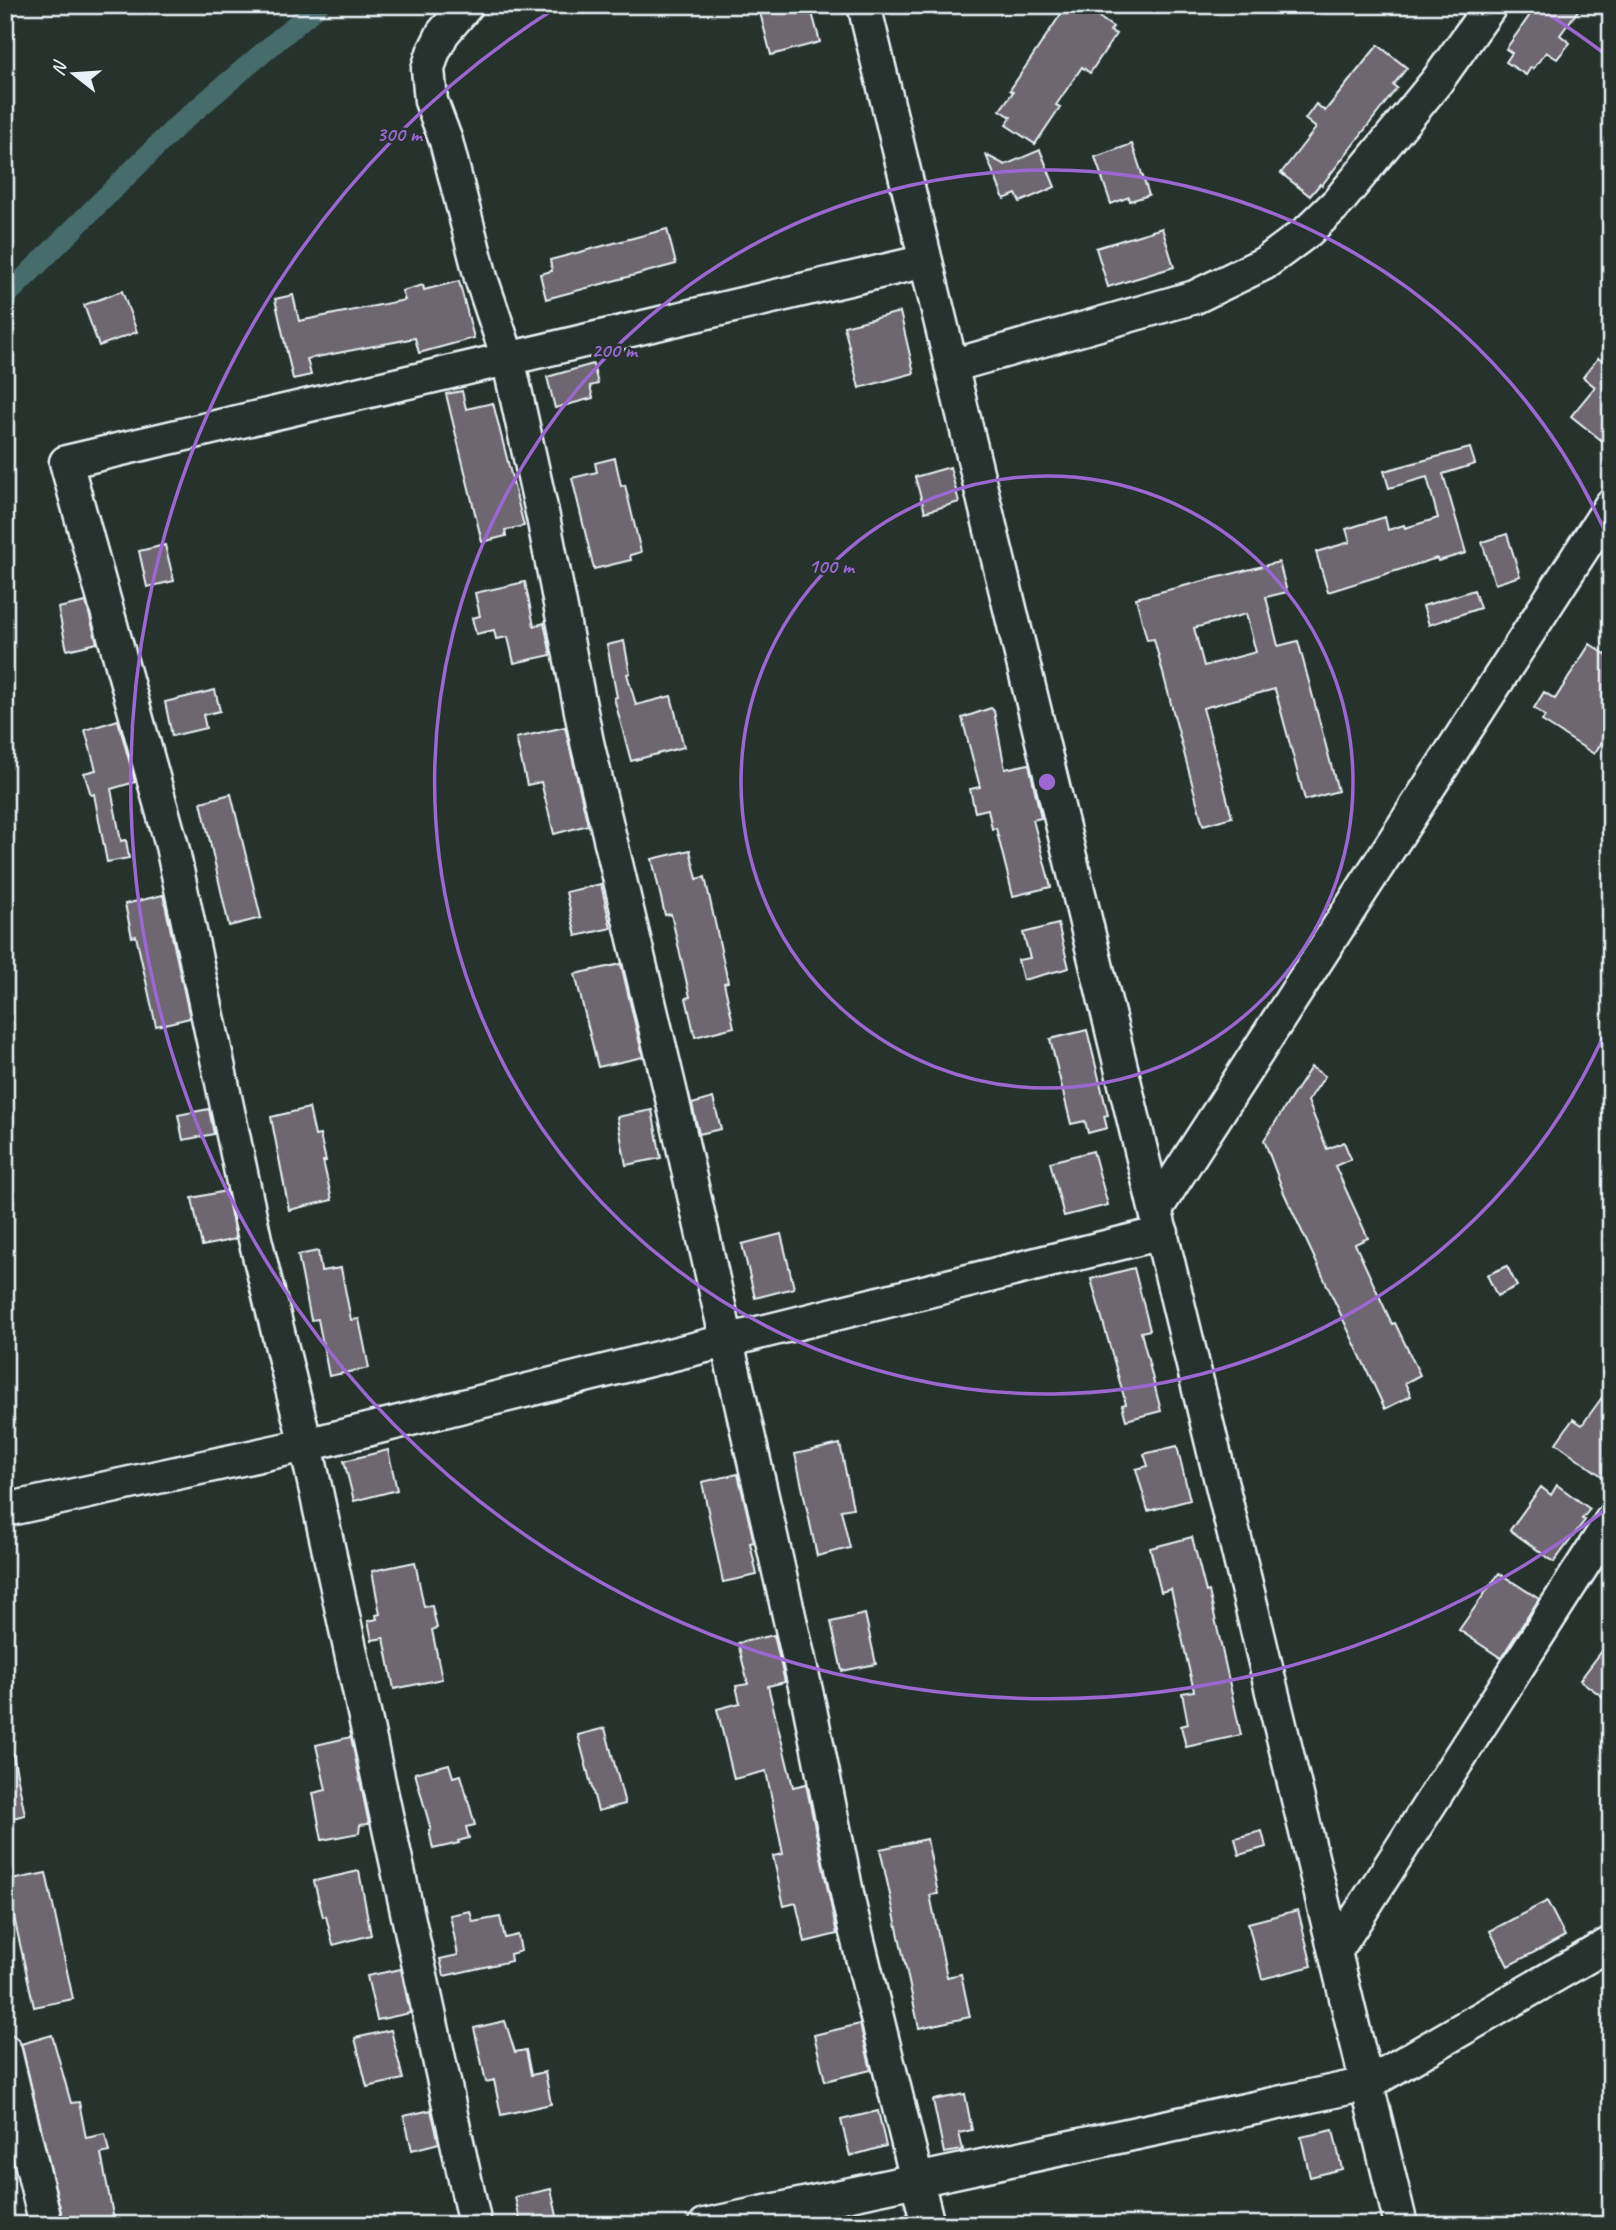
<svg xmlns="http://www.w3.org/2000/svg" width="1616" height="2230" font-family="Caveat,sans-serif">
	<style>
		.lines { fill: none; stroke-linecap: round; stroke-linejoin: round }
		.canal { stroke: #476c6c; stroke-width: 21 }
		.building { fill: #6e666f; stroke: #e8f1f8; stroke-width: 2; fill-rule: evenodd }
		.minor-casing { stroke: #e8f1f8; stroke-width: 37 }
		.minor { stroke: #26332d; stroke-width: 32 }
		.ring { fill: none; stroke: #9c67d0; stroke-width: 3.5 }
		.centre { fill: #9c67d0; stroke: #26332d; stroke-width: 3.5 }
		.ring-label { font-size: 21px; text-anchor: middle; font-weight: bold; fill: #9c67d0; stroke: #26332d; stroke-width: 5; stroke-linejoin: round; paint-order: stroke }
	</style>
	<rect width="100%" height="100%" fill="#26332d"/>
	<filter id="ink" filterUnits="userSpaceOnUse"><feTurbulence type="fractalNoise" baseFrequency=".0143" numOctaves="2"/><feDisplacementMap in="SourceGraphic" scale="14" xChannelSelector="R" yChannelSelector="G"/><feConvolveMatrix kernelMatrix="1 2 1 2 8 2 1 2 1" color-interpolation-filters="sRGB"/></filter>
	<g filter="url(#ink)">
		<g class="lines">
			<path class="canal" d="M5 297 178 125 319 5"/>
		</g>
		<path class="building" d="M758 5H810L820 42 771 55Z
			M1067 5H1081L1113 27 1110 31 1116 34 1090 73 1082 67 1056 105 1060 107 1035 144 1006 125 1011 117 1000 110 1013 92 1010 90Z
			M1537 5H1582L1560 35 1570 43 1557 59 1546 52 1533 69 1531 67 1526 75 1506 62 1512 53 1506 49Z
			M1378 45 1407 68 1393 85 1397 88 1322 185 1320 184 1310 196 1281 173 1316 128 1305 119 1316 104 1325 111Z
			M1132 144 1149 195 1130 201 1129 197 1111 204 1095 157Z
			M1040 150 1055 187 1020 202 1016 194 1004 199 986 155 1005 165Z
			M1162 228 1174 267 1108 287 1096 248Z
			M667 229 676 264 546 299 540 274 552 271 550 260Z
			M459 281 474 338 419 353 415 338 307 359 311 375 293 379 275 299 293 295 299 321 405 300 402 291 423 285 424 290Z
			M122 291 137 332 99 346 84 305Z
			M900 312 914 373 859 388 844 326Z
			M1598 358 1611 367V448L1571 416 1595 387 1583 377Z
			M593 364 598 384 590 386 593 398 555 408 547 377Z
			M462 391 466 409 493 403 524 526 505 530 506 536 482 542 446 394Z
			M1470 448 1475 464 1443 474 1466 553 1438 561 1437 558 1328 592 1316 552 1350 542 1346 529 1385 517 1388 530 1404 525 1405 528 1438 518 1427 477 1389 488 1384 471Z
			M615 458 621 486 625 485 641 552 630 555 631 560 594 569 572 478 597 472 595 463Z
			M950 467 959 502 925 512 915 477Z
			M1507 534 1520 576 1495 584 1482 542Z
			M165 545 174 581 147 587 139 551Z
			M1279 562 1287 592 1266 597 1278 646 1298 641 1338 791 1305 800 1275 689 1203 708 1232 817 1203 825 1154 639 1147 640 1136 598ZM1246 614 1256 652 1204 666 1194 628Z
			M525 582 534 626 544 623 551 655 514 663 508 637 496 639 494 630 476 634 472 618 480 616 475 593Z
			M1474 590 1480 608 1429 625 1423 606Z
			M86 602 97 643 67 650 58 608Z
			M624 641 630 673 627 674 636 705 671 696 684 747 631 761 614 698 617 697 607 645Z
			M1590 644 1611 658V717L1602 731 1607 735 1594 754 1542 721 1545 716 1534 708 1544 692 1555 699Z
			M215 690 220 711 203 715 206 728 172 736 165 702Z
			M991 708 994 711 1005 769 1029 764 1041 818 1033 820 1051 887 1013 896 996 828 992 829 988 809 975 812 970 789 980 787 962 718Z
			M118 720 135 782 111 789 121 841 126 840 129 858 107 862 94 794 91 795 84 773 96 770 85 730Z
			M565 727 588 825 554 834 541 782 527 785 516 738Z
			M231 794 261 918 229 926 201 802Z
			M690 850 697 879 705 877 728 982 724 983 734 1027 695 1037 686 998 690 997 671 914 665 915 652 859Z
			M601 884 611 928 576 936 566 892Z
			M163 895 190 1018 156 1026 136 936 132 937 125 904Z
			M1058 924 1069 968 1023 980 1018 960 1030 958 1023 933Z
			M621 964 643 1057 598 1067 575 974Z
			M1087 1030 1108 1115 1104 1116 1107 1128 1088 1133 1085 1121 1071 1124 1050 1039Z
			M1311 1067 1325 1076 1308 1101 1327 1149 1344 1142 1351 1159 1335 1166 1368 1238 1355 1244 1392 1324 1395 1323 1420 1375 1405 1383 1411 1396 1385 1409 1284 1193 1264 1140Z
			M713 1098 721 1129 699 1134 692 1104Z
			M309 1108 315 1136 320 1135 326 1161H323L332 1200 289 1210 271 1117Z
			M209 1109 214 1134 183 1140 178 1115Z
			M652 1110 661 1158 626 1165 617 1117Z
			M1093 1151 1108 1205 1064 1216 1050 1162Z
			M226 1191 236 1239 202 1246 192 1198Z
			M781 1234 794 1288 755 1298 742 1244Z
			M318 1251 321 1271 341 1268 351 1320 359 1319 369 1368 329 1376 318 1319 311 1320 298 1255Z
			M1507 1266 1517 1286 1497 1296 1487 1275Z
			M1134 1268 1150 1330 1141 1332 1161 1411 1126 1420 1122 1405 1126 1404 1091 1279Z
			M1611 1385V1467L1603 1477 1556 1443 1573 1419 1582 1425Z
			M840 1444 853 1508 841 1510 850 1548 817 1556 795 1454Z
			M1177 1446 1190 1500 1148 1511 1136 1469 1148 1466 1144 1454Z
			M388 1450 397 1490 354 1501 344 1461Z
			M738 1474 754 1542 750 1543 757 1575 723 1582 702 1482Z
			M1557 1485 1590 1509 1582 1519 1585 1520 1554 1562 1510 1530 1541 1487 1551 1495Z
			M1192 1537 1206 1592 1209 1591 1241 1735 1186 1747 1181 1726 1188 1724 1182 1693 1194 1691 1171 1589 1161 1592 1150 1548Z
			M415 1562 424 1607 432 1606 437 1628 432 1630 442 1679 394 1689 384 1638 372 1640 368 1621 377 1619 376 1615 380 1614 372 1571Z
			M1499 1573 1539 1599 1501 1658 1459 1630Z
			M865 1614 876 1664 842 1671 831 1622Z
			M774 1635 785 1682 768 1686 793 1787 806 1784 837 1934 805 1942 796 1903 784 1906 773 1856 783 1854 766 1771 734 1779 717 1709 740 1703 736 1686 748 1684 738 1643Z
			M1611 1639V1703L1580 1680Z
			M605 1728 625 1804 598 1811 578 1735Z
			M351 1737 369 1824 360 1825 359 1833 322 1840 313 1793 326 1790 316 1745Z
			M13 1754 25 1815 5 1820V1755Z
			M449 1764 453 1777 461 1775 475 1825 466 1827 469 1838 458 1841 459 1843 433 1849 429 1830H431L415 1773Z
			M1262 1831 1266 1847 1239 1855 1235 1838Z
			M927 1839 938 1894 930 1895 947 1977 961 1974 970 2017 919 2028 880 1849Z
			M359 1871 371 1935 333 1945 326 1916 323 1917 314 1881Z
			M46 1873 73 1999 34 2007 6 1881Z
			M1547 1901 1565 1936 1508 1966 1490 1931Z
			M1298 1910 1312 1966 1262 1979 1248 1923Z
			M470 1911 473 1922 500 1917 505 1938 518 1935 521 1951 510 1954 511 1961 444 1976 440 1959 458 1955 450 1915Z
			M401 1969 410 2013 377 2020 367 1976Z
			M505 2021 515 2052 526 2050 531 2075 545 2072 551 2104 501 2115 494 2080 486 2082 474 2028Z
			M860 2024 871 2070 825 2081 814 2035Z
			M391 2030 403 2079 367 2087 355 2038Z
			M52 2035 71 2103 79 2102 86 2138 105 2134 109 2152 101 2154 115 2225H64L21 2044Z
			M965 2094 972 2130 959 2133 963 2150 944 2153 933 2100Z
			M431 2110 439 2143 412 2150 404 2116Z
			M878 2111 886 2146 850 2156 841 2120Z
			M1333 2130 1342 2169 1310 2177 1301 2137Z
			M551 2189 559 2225H521L515 2197Z"/>
		<g class="lines">
			<g class="minor-casing">
				<path id="minor" d="M467 5 443 33 433 53 428 69 431 101 446 141 481 278 508 358 543 517 587 742 672 1098 809 1704 850 1908 928 2225
					M864 5 1401 2225
					M951 366 1195 297 1265 263 1308 231 1338 202 1437 81 1491 5
					M1156 1209 1611 505
					M5 1510 306 1445 1162 1233
					M1335 1952 1611 1521
					M5 2051 46 2225
					M475 2225 306 1445 255 1239 172 846 66 462 926 261
					M705 2225 1367 2084 1611 1943"/>
			</g>
			<use href="#minor" class="minor"/>
		</g>
	</g>
	<g class="ring">
		<circle cx="1047" cy="782" r="306"/>
		<path d="M1610 1021A612 612 0 1 1 1610 543"/>
		<path d="M1605 1510A917 917 0 1 1 554 9M1540 9A917 917 0 0 1 1605 54"/>
	</g>
	<circle cx="1047" cy="782" r="10" class="centre"/>
	<g class="ring-label">
		<text x="399" y="141">300 m</text>
		<text x="614" y="357">200 m</text>
		<text x="831" y="573">100 m</text>
	</g>
	<rect width="1616" height="2230" fill="none" stroke="#26332d" stroke-width="28"/>
	<rect x="14" y="14" width="1588" height="2202" fill="none" stroke="#e8f1f8" stroke-width="2.5" filter="url(#ink)"/>
	<g transform="translate(74 74) rotate(287)" stroke="#26332d" stroke-width="5" paint-order="stroke">
	<path d="M0-5L12 26L0 18L-12 26Z" fill="#e8f1f8"/>
	<text y="-10" font-size="19" font-weight="bold" text-anchor="middle" fill="#e8f1f8">N</text>
	</g>
</svg>
